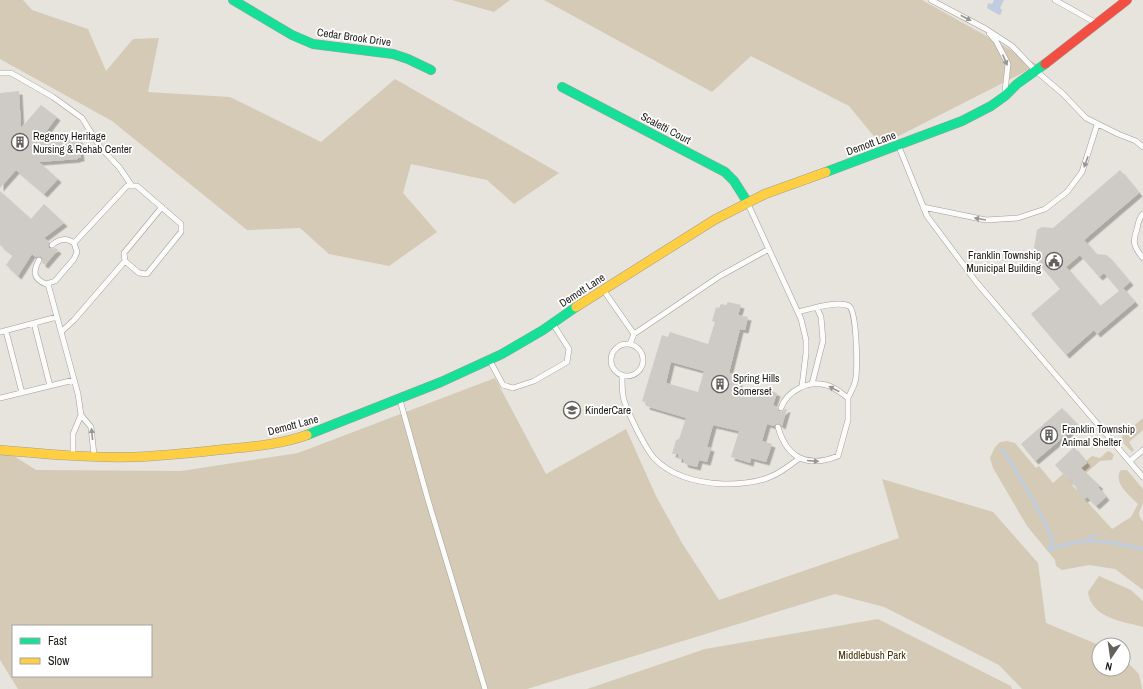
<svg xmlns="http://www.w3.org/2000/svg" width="1143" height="689" font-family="'Archivo Narrow',sans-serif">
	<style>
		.green { fill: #d4cab5; fill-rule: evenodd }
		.water { fill: #c0cde0 }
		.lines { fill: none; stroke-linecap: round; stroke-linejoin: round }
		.stream { stroke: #c0cde0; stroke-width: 3 }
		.building { fill: #cecbc6; fill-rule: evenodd; filter: url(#shadow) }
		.lane-casing { stroke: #a09e99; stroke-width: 6 }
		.fast-casing { stroke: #a09e99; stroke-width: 10 }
		.slow-casing { stroke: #a09e99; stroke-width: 10 }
		.jam-casing { stroke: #a09e99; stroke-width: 10 }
		.lane { stroke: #fbfbfa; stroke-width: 5 }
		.fast { stroke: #16e098; stroke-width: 9 }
		.slow { stroke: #ffcf43; stroke-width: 9 }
		.jam { stroke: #f24e42; stroke-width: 9 }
		.oneway { fill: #989694 }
		.labels { text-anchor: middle; stroke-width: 3.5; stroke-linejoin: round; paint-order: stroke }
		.street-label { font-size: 11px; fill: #1e1b17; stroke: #fff }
		.poi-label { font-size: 11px; fill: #1e1b17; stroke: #fff; text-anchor: start }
		.park-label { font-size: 11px; fill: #453205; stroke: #fff }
	</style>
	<defs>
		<filter id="shadow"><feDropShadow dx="3.5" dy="3.5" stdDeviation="0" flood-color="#0004"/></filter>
	</defs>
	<rect width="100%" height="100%" fill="#e7e4dd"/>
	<path class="green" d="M0 0H23L32 10 88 29 106 71 133 39 159 38 148 92 230 97 321 142 395 79 559 173 514 204 487 180 411 164 403 193 437 232 389 266 329 254 300 228 247 230 112 121 0 59Z
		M452 0H510L494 12Z
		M544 0H922L1038 65 881 145 849 106 751 56 712 92Z
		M495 378 546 474 626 429 656 496 682 543 719 600 899 538 882 479 993 512 1038 563 1046 623 1099 645V669H1123V658L1139 674 1142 689H1022L999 665 884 607 835 594 527 689H18L0 660V447L36 470 181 471 298 453ZM13 626H151V676H13Z
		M1143 418V430L1129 442 1134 450 1132 452 1124 444 1122 439V436Z
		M1007 441 1015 443 1036 468 1039 466 1053 483 1063 474 1068 479 1087 463 1086 461 1092 456 1100 458 1108 451 1112 453 1114 455 1112 460 1100 461 1072 485 1112 529 1131 517 1138 504C1130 496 1112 482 1121 470H1127L1143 489C1143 493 1143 499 1143 503 1140 512 1136 513 1143 522V590L1115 569 1089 565 1062 570 1056 566 1055 560 1027 526 993 468 990 458 995 447 1000 442Z
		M1099 576 1131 590 1143 601V627C1122 621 1091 618 1088 592Z
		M878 619 1011 686 1012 689H587L705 649Z"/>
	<path class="water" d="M994 0H1004L1000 8 1002 10 1001 14 999 15 987 8 988 3 992 4Z"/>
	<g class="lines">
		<path class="stream" d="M1002 449C1021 478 1039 508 1053 540L1049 550
			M1087 540 1096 535
			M1049 550C1061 546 1074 541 1086 541 1105 540 1124 545 1143 549"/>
	</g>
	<path class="building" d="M19 91 21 128 41 105 57 117 38 142 79 139 81 158H77L78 159 39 162 58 179 44 194 16 170 0 188V93Z
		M1120 170 1139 193 1084 240 1096 254 1107 255 1130 282 1123 288 1135 302 1097 334 1094 330 1066 355 1031 314 1060 289 1035 259 1040 256 1034 248 1037 230 1042 227 1053 228ZM1080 255 1099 277 1104 273 1119 291 1100 306 1066 267Z
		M0 191 31 219 44 204 64 223 44 238 49 242 48 245 49 248 52 249 55 248 58 250 45 265 42 263 43 259 41 257H36L32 254 18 276 6 265 13 255 0 245Z
		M728 302 741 305 738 315 748 317 745 330 740 329 729 373 736 375 742 391 757 396 759 387 777 393 773 405 777 407 778 410 780 412 783 411 785 409H787L782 426 778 423 774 426 767 424 762 441 772 444 766 462 751 458 750 463 731 457 739 431 713 425 707 447 711 448 707 462 699 460 697 467 685 464 683 459H678V454H672L676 440 679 439 686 418 646 406 647 403 642 401 662 335 668 337 670 332 708 344 715 322 712 321 716 307 719 308 721 304 726 305ZM671 362 704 371 698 392 666 383Z
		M1062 408 1078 425 1035 461 1021 444Z
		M1074 447 1087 463 1081 468 1100 486 1098 487 1106 497 1096 506 1087 497 1084 499 1076 489 1077 488 1055 465Z"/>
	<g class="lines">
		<g class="lane-casing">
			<path id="lane" d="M931 0 986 29 1012 46 1036 71 1062 93 1086 118 1118 134 1136 141 1143 147
				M1055 0 1096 23
				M989 33 996 41 1008 64 1005 91
				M0 73H11L53 97 82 118 100 147 119 167 132 186
				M899 147 927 216 977 283 1143 477
				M748 204 801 319 806 340V353L802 386
				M923 207 986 220 1018 218 1045 209 1067 192 1082 172 1097 125
				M1143 214C1139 218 1138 223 1137 229 1132 242 1134 247 1143 258
				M39 260C33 271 33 279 46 284L55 281 74 259 77 252 74 243C66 237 59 239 52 245
				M125 261 124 253 162 207
				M48 284 78 394 81 415 91 427 94 455
				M604 291 634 334
				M798 312C810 309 838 300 849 306 857 311 858 371 855 382 854 387 850 393 848 398
				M34 323 50 386
				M6 331 22 393
				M0 332 57 317
				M61 332 74 320 125 261 139 273 147 274 181 232V224L137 186H127L74 243
				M630 344 634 334 720 276 769 249
				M611 360a16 16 0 1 1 32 0a16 16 0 1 1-32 0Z
				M490 361 503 385 513 388 534 381 567 362 569 349 553 324
				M622 375C622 382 622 389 623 396 625 407 632 419 637 430 642 439 647 450 654 458 672 477 700 483 724 484 739 484 758 483 772 476 782 472 791 464 800 458
				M812 384 823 341 821 317 817 308
				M0 398 74 380
				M400 400 428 500 485 689
				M778 427C787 459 808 468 838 456L848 420V398C841 393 835 387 826 385 808 380 787 391 781 408
				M73 453V434L81 415
				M1130 461 1143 450"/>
		</g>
		<g class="fast-casing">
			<path id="fast" d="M233 0 292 35 313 44 393 54 408 59 431 70
				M562 87 725 172 734 181 748 203
				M826 172 962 121 991 106 1005 96 1017 84 1045 64
				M307 435 441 382 502 354 543 330 576 307"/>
		</g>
		<g class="slow-casing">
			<path id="slow" d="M576 307 714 220 765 194 826 172
				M0 450C44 454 89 458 133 457 162 456 190 453 218 450 248 447 279 445 307 435"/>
		</g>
		<g class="jam-casing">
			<path id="jam" d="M1045 64 1127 0"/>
		</g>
		<use href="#lane" class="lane"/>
		<use href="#fast" class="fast"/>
		<use href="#slow" class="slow"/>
		<use href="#jam" class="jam"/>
	</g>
	<defs><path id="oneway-solid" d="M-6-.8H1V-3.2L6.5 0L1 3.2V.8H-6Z"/></defs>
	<g class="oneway">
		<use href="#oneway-solid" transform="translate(966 18) rotate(28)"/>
		<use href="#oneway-solid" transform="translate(1005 60) rotate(67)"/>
		<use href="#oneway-solid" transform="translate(1086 162) rotate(110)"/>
		<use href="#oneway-solid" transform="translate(980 219) rotate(-170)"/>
		<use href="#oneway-solid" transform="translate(834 389) rotate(-153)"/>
		<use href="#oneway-solid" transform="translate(92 434) rotate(-96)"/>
		<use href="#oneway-solid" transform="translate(813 461) rotate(5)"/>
	</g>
	<defs>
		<g id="building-ring" transform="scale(0.9)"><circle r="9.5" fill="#fff" stroke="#64615c" stroke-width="1.5"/><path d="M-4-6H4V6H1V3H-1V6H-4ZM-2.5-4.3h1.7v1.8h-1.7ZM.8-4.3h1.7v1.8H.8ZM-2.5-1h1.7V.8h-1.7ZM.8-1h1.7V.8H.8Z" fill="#64615c"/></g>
		<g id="civic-ring" transform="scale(0.9)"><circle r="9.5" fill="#fff" stroke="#64615c" stroke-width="1.5"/><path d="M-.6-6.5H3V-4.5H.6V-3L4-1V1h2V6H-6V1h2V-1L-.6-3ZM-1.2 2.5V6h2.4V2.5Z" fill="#64615c"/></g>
		<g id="school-ring" transform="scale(0.9)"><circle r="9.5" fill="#fff" stroke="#64615c" stroke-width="1.5"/><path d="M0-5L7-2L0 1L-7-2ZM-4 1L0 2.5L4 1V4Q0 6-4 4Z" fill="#64615c"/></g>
	</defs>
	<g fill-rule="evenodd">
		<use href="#building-ring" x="20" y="142"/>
		<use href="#civic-ring" x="1054" y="261"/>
		<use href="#building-ring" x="720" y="384"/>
		<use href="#school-ring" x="572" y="410"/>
		<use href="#building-ring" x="1049" y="435"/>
	</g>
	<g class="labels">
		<g class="street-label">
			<text transform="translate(354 37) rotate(8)" y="4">Cedar Brook Drive</text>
			<text transform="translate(666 128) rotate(28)" y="4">Scaletti Court</text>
			<text transform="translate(871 143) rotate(-20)" y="4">Demott Lane</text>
			<text transform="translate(582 290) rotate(-33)" y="4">Demott Lane</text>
			<text transform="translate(293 425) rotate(-15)" y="4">Demott Lane</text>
		</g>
		<g class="poi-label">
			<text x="33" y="140">Regency Heritage<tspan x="33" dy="13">Nursing &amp; Rehab Center</tspan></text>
			<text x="1041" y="259" text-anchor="end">Franklin Township<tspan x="1041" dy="13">Municipal Building</tspan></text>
			<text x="733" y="382">Spring Hills<tspan x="733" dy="13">Somerset</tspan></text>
			<text x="585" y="414">KinderCare</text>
			<text x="1062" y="433">Franklin Township<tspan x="1062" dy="13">Animal Shelter</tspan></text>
		</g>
		<g class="park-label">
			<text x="872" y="659">Middlebush Park</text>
		</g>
	</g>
	<rect x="12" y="625" width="140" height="52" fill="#ffffff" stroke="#a5a4a2"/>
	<rect x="20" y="638" width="20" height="6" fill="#16e098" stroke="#a5a4a2"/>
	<text x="48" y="645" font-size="12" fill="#1e1b17">Fast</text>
	<rect x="20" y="658" width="20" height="6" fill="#ffcf43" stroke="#a5a4a2"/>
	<text x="48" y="665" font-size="12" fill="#1e1b17">Slow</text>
	<g transform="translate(1111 657) rotate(193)"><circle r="19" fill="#ffffff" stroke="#a5a4a2"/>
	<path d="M0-3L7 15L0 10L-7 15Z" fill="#64615c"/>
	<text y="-6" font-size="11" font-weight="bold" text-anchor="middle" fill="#1e1b17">N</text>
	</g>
</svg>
